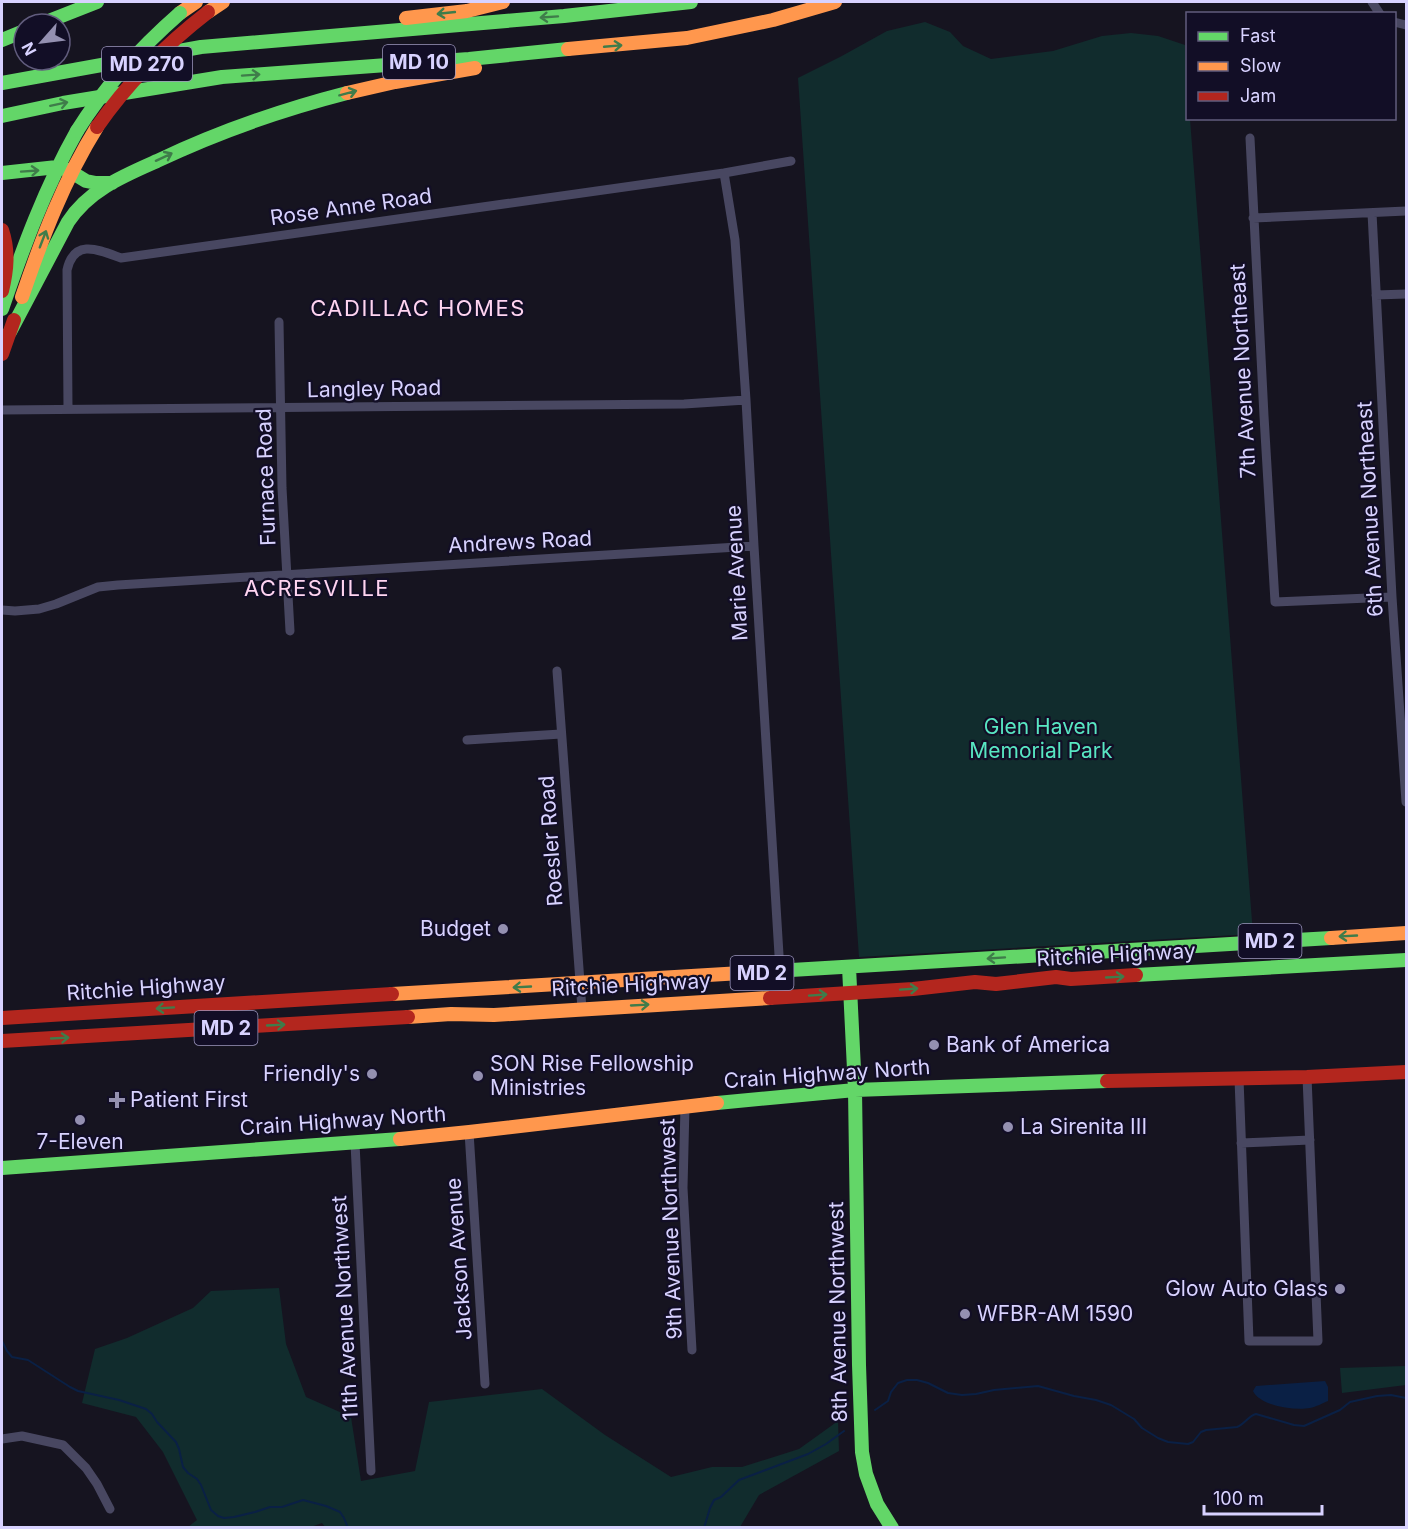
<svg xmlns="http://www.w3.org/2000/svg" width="1408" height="1529" font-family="Inter,sans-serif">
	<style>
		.green { fill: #112c2d }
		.water { fill: #0a2045 }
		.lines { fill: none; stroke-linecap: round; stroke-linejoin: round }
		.stream { stroke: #0a2045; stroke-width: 2 }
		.street { stroke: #484761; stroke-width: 9 }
		.fast { stroke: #63d668; stroke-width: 14 }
		.slow { stroke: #ff974d; stroke-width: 14 }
		.jam { stroke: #b3261e; stroke-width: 14 }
		.fast-bridge { stroke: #63d668; stroke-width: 14 }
		.jam-bridge { stroke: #b3261e; stroke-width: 14 }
		.oneway { stroke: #3f7c4a }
		.poi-dot { fill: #9490b1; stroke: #120e26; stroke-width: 2 }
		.labels { text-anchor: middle; stroke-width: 4.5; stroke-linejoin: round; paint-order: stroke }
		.shield { fill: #120e26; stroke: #9d97be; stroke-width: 1.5 }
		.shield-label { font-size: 20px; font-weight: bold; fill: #d8d2ff }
		.street-label { font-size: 21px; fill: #d8d2ff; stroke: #120e26 }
		.park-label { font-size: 21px; fill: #58e6c2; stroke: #120e26 }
		.poi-label { font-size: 21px; fill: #d8d2ff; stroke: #120e26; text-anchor: start }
		.neighbourhood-label { font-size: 22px; letter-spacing: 1.5px; fill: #ffd4f0; stroke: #120e26 }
	</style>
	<rect width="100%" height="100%" fill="#161420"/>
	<path class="green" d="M925 22 950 32 963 46 991 59 1053 51 1102 36 1131 33 1158 36 1185 45 1187 84 1188 118 1190 119 1253 934 859 957 798 78 840 57 887 31Z
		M279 1288 286 1344 306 1397 351 1417 361 1481 415 1471 429 1402 542 1389 605 1435 671 1477 712 1467H742L799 1449 838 1421 839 1451 759 1495 740 1527 326 1528 322 1523 308 1528 188 1527 197 1520 163 1452 136 1417 82 1403 95 1349 127 1338 193 1308 211 1291Z
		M1406 1366V1385L1342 1393 1340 1368Z"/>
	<path class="water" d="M1325 1381 1328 1387V1401C1323 1403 1316 1407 1310 1408 1295 1411 1260 1406 1253 1391L1256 1386Z"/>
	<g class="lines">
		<path class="stream" d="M2 1341 7 1351 12 1357 28 1360 70 1387 78 1391 119 1400 146 1409 152 1414 157 1422 176 1442 179 1449 183 1467 188 1473 197 1479 201 1485 211 1510 218 1516 224 1518 234 1517 255 1512 270 1507H282L303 1500 326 1506 340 1512 344 1518 348 1528
			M875 1410 888 1401 891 1392 898 1383 907 1380H917L928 1383 948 1393 962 1395 976 1394 994 1390 1038 1386 1074 1396 1096 1400 1111 1405 1134 1419 1142 1428 1158 1438 1168 1442 1188 1444 1193 1442 1201 1432 1206 1430 1237 1427C1245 1424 1248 1416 1256 1414L1294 1425 1304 1426 1340 1410 1350 1402 1377 1396 1391 1395 1406 1398
			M704 1528 710 1508 714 1500 721 1497 739 1480 808 1454 826 1444 844 1431"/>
		<path class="street" d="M1372 2 1380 14
			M1394 22 1406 25
			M1250 138 1264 416 1275 602 1392 597
			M724 173 735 240 746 400 754 546 780 971
			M1372 213 1392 597 1406 802
			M1253 218 1406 211
			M1376 295 1406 294
			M279 322 282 488 290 631
			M68 409 67 270C74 238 99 250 121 258L724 173 791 161
			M2 410 684 404 746 400
			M2 610 15 611 39 609 56 604 98 587 118 585 754 546
			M557 671 582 1009
			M467 740 561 734
			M1239 1079 1249 1341H1318L1307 1077
			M685 1106 683 1188 692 1350
			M469 1132 485 1384
			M355 1143 371 1471
			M1241 1143 1310 1140
			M2 1439 22 1436 63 1445 86 1468 97 1484 110 1509"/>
		<path class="fast" d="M41 24 97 2
			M2 40 24 31
			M2 83 201 47 564 16 691 2
			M2 116 63 103 222 77 469 59 568 49
			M2 173 57 167 68 170 86 181 96 183H112
			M2 309C23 248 45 188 77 131
			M10 332 68 222C89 190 123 176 157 161 218 132 281 110 347 93
			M849 967 855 1090 859 1365 862 1452 866 1474 877 1504 892 1528
			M758 972 1331 938
			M1136 975 1406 960
			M717 1103 855 1090 1107 1081
			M2 1168 400 1139"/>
		<path class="slow" d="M208 12 223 2
			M180 13 196 2
			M406 18 467 11 503 2
			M568 49 687 38 773 20 835 2
			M347 93 395 82 475 68
			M22 297C42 238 64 180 97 127
			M1331 938 1406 933
			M392 994 758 972
			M408 1017 451 1014 494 1015 770 998
			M400 1139 469 1132 717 1103"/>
		<path class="jam" d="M2 230C9 251 7 270 2 291
			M2 354 14 320
			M770 998 913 989 975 982 996 984 1056 977 1071 979 1136 975
			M2 1018 392 994
			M2 1041 408 1017
			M1107 1081 1307 1077 1406 1072"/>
		<path class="fast-bridge" d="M77 131C105 86 140 48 180 13"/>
		<path class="jam-bridge" d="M97 127C129 81 164 46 208 12"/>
	</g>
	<defs><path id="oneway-shaft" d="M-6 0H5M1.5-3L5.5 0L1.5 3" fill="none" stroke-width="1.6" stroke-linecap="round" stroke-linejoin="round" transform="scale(1.5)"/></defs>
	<g class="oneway">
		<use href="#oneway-shaft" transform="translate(446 13) rotate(174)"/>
		<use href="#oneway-shaft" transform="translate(549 17) rotate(176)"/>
		<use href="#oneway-shaft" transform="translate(613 46) rotate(-5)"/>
		<use href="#oneway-shaft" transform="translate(251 75) rotate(-4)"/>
		<use href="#oneway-shaft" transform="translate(348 93) rotate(-15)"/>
		<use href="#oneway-shaft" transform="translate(59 104) rotate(-12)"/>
		<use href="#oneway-shaft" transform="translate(164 157) rotate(-25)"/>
		<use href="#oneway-shaft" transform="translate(30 171) rotate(-4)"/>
		<use href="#oneway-shaft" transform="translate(43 239) rotate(-69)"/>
		<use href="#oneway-shaft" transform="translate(1348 936) rotate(177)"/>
		<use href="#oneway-shaft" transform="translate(996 958) rotate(176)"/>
		<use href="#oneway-shaft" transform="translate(1115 977) rotate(-3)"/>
		<use href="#oneway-shaft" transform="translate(522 987) rotate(177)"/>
		<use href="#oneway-shaft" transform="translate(909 989) rotate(-4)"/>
		<use href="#oneway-shaft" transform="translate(818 995) rotate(-4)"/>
		<use href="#oneway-shaft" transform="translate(640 1005) rotate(-3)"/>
		<use href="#oneway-shaft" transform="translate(165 1008) rotate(176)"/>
		<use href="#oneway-shaft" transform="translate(276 1025) rotate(-3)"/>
		<use href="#oneway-shaft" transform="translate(60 1038) rotate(-3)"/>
	</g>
	<g class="poi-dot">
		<circle cx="503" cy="929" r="6"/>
		<circle cx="934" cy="1045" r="6"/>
		<circle cx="372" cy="1074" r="6"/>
		<circle cx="478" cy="1076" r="6"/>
		<path d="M114 1091h6v6h6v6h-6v6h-6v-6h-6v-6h6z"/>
		<circle cx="80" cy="1120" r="6"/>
		<circle cx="1008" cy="1127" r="6"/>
		<circle cx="1340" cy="1289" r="6"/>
		<circle cx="965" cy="1314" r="6"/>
	</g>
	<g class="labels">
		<g class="shield">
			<rect x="383" y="45" width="72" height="34" rx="4.5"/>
			<rect x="102" y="47" width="90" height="34" rx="4.5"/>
			<rect x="1238.5" y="924" width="63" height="34" rx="4.5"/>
			<rect x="730.5" y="956" width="63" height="34" rx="4.5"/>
			<rect x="194.5" y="1011" width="63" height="34" rx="4.5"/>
		</g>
		<g class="shield-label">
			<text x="419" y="69">MD 10</text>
			<text x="147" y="71">MD 270</text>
			<text x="1270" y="948">MD 2</text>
			<text x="762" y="980">MD 2</text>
			<text x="226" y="1035">MD 2</text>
		</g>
		<g class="street-label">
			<text transform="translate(351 207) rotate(-8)" y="7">Rose Anne Road</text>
			<text transform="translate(1243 371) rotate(-93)" y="7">7th Avenue Northeast</text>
			<text transform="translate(374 389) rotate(-1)" y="7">Langley Road</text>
			<text transform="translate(266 477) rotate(-92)" y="7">Furnace Road</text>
			<text transform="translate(1370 509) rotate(-93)" y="7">6th Avenue Northeast</text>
			<text transform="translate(520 542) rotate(-3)" y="7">Andrews Road</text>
			<text transform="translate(737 573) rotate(-93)" y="7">Marie Avenue</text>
			<text transform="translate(551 841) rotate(-94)" y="7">Roesler Road</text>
			<text transform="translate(1116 955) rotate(-3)" y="7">Ritchie Highway</text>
			<text transform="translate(631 985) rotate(-3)" y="7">Ritchie Highway</text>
			<text transform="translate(146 988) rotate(-4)" y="7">Ritchie Highway</text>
			<text transform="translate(827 1074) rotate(-4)" y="7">Crain Highway North</text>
			<text transform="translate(343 1121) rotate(-4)" y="7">Crain Highway North</text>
			<text transform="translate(671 1229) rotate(-92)" y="7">9th Avenue Northwest</text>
			<text transform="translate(459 1259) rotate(-94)" y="7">Jackson Avenue</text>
			<text transform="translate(345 1308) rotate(-93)" y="7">11th Avenue Northwest</text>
			<text transform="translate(838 1312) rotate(-91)" y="7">8th Avenue Northwest</text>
		</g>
		<g class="park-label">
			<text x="1041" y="734">Glen Haven<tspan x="1041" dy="24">Memorial Park</tspan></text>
		</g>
		<g class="poi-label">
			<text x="491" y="936" text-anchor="end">Budget</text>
			<text x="946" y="1052">Bank of America</text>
			<text x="490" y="1071">SON Rise Fellowship<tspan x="490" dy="24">Ministries</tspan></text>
			<text x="360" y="1081" text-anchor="end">Friendly's</text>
			<text x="130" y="1107">Patient First</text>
			<text x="1020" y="1134">La Sirenita III</text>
			<text x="80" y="1149" text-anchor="middle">7-Eleven</text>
			<text x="1328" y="1296" text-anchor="end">Glow Auto Glass</text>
			<text x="977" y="1321">WFBR-AM 1590</text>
		</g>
		<g class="neighbourhood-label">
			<text x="418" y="316">CADILLAC HOMES</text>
			<text x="317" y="596">ACRESVILLE</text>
		</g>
	</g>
	<rect width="1408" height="1529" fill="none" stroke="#d8d2ff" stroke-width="6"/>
	<rect x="1186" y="12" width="210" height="108" fill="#120e26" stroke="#615c7d" stroke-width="1.5"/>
	<rect x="1198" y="32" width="30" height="9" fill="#63d668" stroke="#615c7d" stroke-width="1.5"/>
	<text x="1240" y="42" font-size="18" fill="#d8d2ff">Fast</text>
	<rect x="1198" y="62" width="30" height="9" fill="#ff974d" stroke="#615c7d" stroke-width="1.5"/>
	<text x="1240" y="72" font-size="18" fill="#d8d2ff">Slow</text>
	<rect x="1198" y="92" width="30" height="9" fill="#b3261e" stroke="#615c7d" stroke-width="1.5"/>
	<text x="1240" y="102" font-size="18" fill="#d8d2ff">Jam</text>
	<g transform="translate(42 42) rotate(242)"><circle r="28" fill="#120e26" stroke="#615c7d" stroke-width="1.5"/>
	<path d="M0-4.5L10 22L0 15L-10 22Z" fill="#9490b1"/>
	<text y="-9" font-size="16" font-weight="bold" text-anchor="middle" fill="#d8d2ff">N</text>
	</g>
	<path d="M1204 1505v9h118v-9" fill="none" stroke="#d8d2ff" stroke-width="3"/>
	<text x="1213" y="1505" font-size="18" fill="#d8d2ff" stroke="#120e26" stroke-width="4.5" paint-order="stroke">100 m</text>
</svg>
